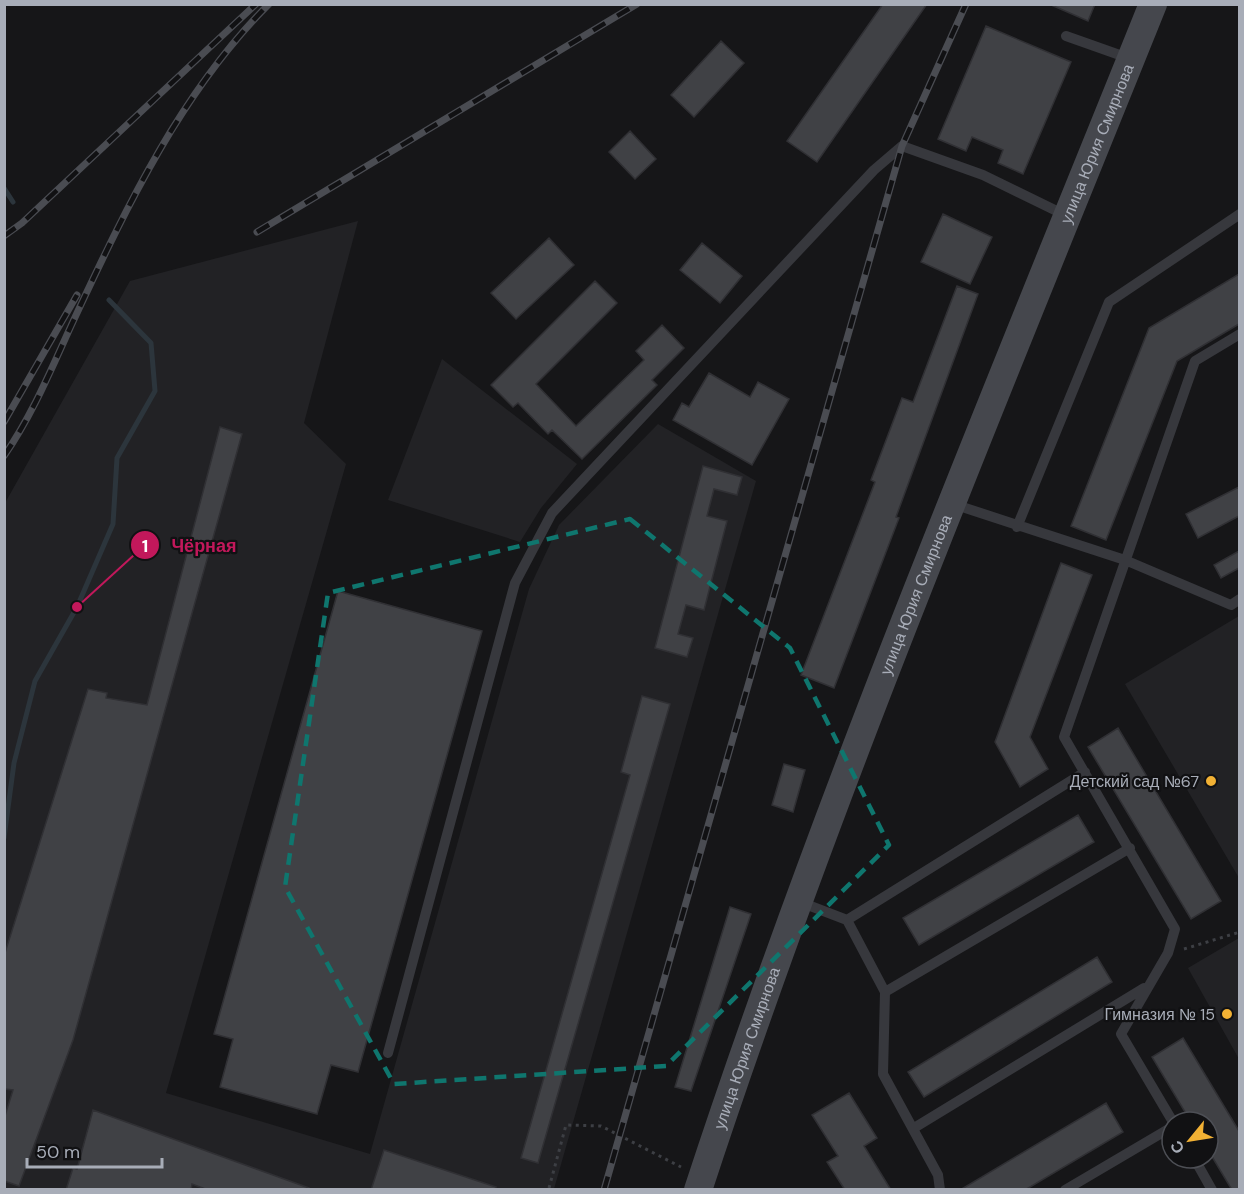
<svg xmlns="http://www.w3.org/2000/svg" width="1244" height="1194" font-family="'DM Sans',sans-serif">
	<style>
		.built { fill: #222225 }
		.lines { fill: none; stroke-linecap: round; stroke-linejoin: round }
		.stream { stroke: #2c353c; stroke-width: 5 }
		.building { fill: #404145; stroke: #303034; stroke-width: 1.5 }
		.path { stroke: #3d3f44; stroke-width: 3; stroke-dasharray: 3 4.5; stroke-linecap: butt }
		.lane { stroke: #37383d; stroke-width: 10 }
		.secondary { stroke: #45474d; stroke-width: 28 }
		.rail-casing { stroke: #4a4c52; stroke-width: 7 }
		.rail { stroke: #111113; stroke-width: 4.5; stroke-dasharray: 14; stroke-linecap: butt }
		.marked { fill: none; stroke: #0f766e; stroke-width: 4.5; stroke-dasharray: 12 8; stroke-linejoin: round }
		.poi-dot { fill: #f2b134; stroke: #111113; stroke-width: 2 }
		.labels { text-anchor: middle; stroke-width: 4.5; stroke-linejoin: round; paint-order: stroke }
		.street-label { font-size: 16px; fill: #a8adb8; stroke: #111113 }
		.poi-label { font-size: 16px; fill: #a8adb8; stroke: #111113; text-anchor: end }
		.leader { fill: none; stroke: #c2185b; stroke-width: 2 }
		.callout-dot { fill: #c2185b; stroke: #111113; stroke-width: 2 }
		.mark-label { font-size: 18px; text-anchor: middle; font-weight: bold; fill: #fff }
		.callout-label { font-size: 18px; text-anchor: middle; font-weight: bold; fill: #c2185b; stroke: #111113; stroke-width: 4.5; stroke-linejoin: round; paint-order: stroke }
	</style>
	<rect width="100%" height="100%" fill="#161618"/>
	<path class="built" d="M358 221 304 423 346 464 166 1093 370 1154 529 589 559 525 658 424 756 481 554 1189 5 1190V503L130 281Z
		M442 359 577 464 541 508 520 542 388 500Z
		M1239 616V878L1125 684Z
		M1239 938V1059L1188 968Z"/>
	<g class="lines">
		<path class="stream" d="M4 188 13 202
			M4 838 14 763 35 681 77 607 113 524 117 458 155 391 151 343 109 300"/>
	</g>
	<path class="building" d="M883 4H927L817 162 787 141Z
		M1049 4H1095L1088 21Z
		M986 26 1071 62 1023 174 998 163 1003 150 972 137 966 151 938 139Z
		M721 41 744 63 694 117 671 95Z
		M630 131 656 159 635 179 609 152Z
		M943 214 992 237 970 284 921 262Z
		M549 238 574 265 516 319 491 293Z
		M702 243 742 276 720 303 680 270Z
		M1239 274V324L1177 361 1106 540 1071 526 1149 328Z
		M595 281 617 303 536 384 576 426 644 360 636 351 662 325 684 348 652 380 657 385 582 459 552 430 548 434 518 403 513 407 491 385Z
		M957 286 978 294 896 517 899 518 834 688 801 675 875 482 871 480 902 398 913 402Z
		M709 373 750 397 758 382 789 399 752 465 673 420 682 403 689 407Z
		M220 427 242 434 73 1040 19 1186 4 1181V1119L13 1090 4 1089V956L88 689 107 693 106 698 147 705Z
		M703 466 742 477 737 495 714 489 707 516 727 521 704 610 686 605 678 634 693 638 687 657 655 648Z
		M1239 487V516L1198 538 1186 514Z
		M1239 551V568L1221 578 1214 565Z
		M1061 563 1092 575 1030 737 1048 769 1020 787 995 742Z
		M338 591 482 631 358 1072 331 1065 317 1114 220 1087 233 1039 214 1034Z
		M642 696 670 704 538 1163 521 1158 630 775 621 772Z
		M1118 728 1221 901 1191 919 1088 747Z
		M784 764 805 770 793 812 772 805Z
		M1078 815 1094 842 919 945 903 918Z
		M730 907 751 914 691 1091 675 1087Z
		M1097 957 1112 982 924 1097 908 1072Z
		M1183 1038 1239 1131V1190H1232L1208 1150V1122H1191L1152 1057Z
		M849 1093 877 1138 864 1146 891 1190H845L827 1162 838 1156 812 1115Z
		M1106 1103 1123 1132 1025 1190H960Z
		M93 1110 309 1188 308 1190H208L192 1184 191 1190H66L73 1168 77 1169Z
		M384 1150 496 1187 495 1190H371Z"/>
	<g class="lines">
		<path class="path" d="M1184 949 1240 932
			M549 1188 566 1125 601 1126 681 1167"/>
		<path class="lane" d="M1066 36 1131 59
			M953 504 1125 560 1231 605 1240 599
			M1017 527 1109 302 1240 214
			M800 902 847 920 885 992 883 1074 938 1175 940 1190
			M847 920 1085 772
			M885 992 1130 848
			M388 1053 515 583 552 513 874 170 902 146 983 175 1067 216
			M1173 1122 1121 1034 1168 953 1175 929 1064 737 1195 361 1240 334
			M914 1128 1144 988
			M1194 1158 1212 1190
			M1065 1190 1172 1127"/>
		<path class="secondary" id="s1" d="M698 1190C830 788 995 397 1153 4"/>
		<g class="rail-casing">
			<path id="rail" d="M257 232 637 4
				M4 236 22 223 256 4
				M4 422 77 295
				M4 456C35 411 54 362 77 313 128 204 182 91 269 4
				M604 1190 902 146 966 4"/>
		</g>
		<use href="#rail" class="rail"/>
	</g>
	<path class="marked" d="M630 519 790 648 889 845 666 1066 394 1084 285 887 328 593Z"/>
	<g class="poi-dot">
		<circle cx="1211" cy="781" r="6"/>
		<circle cx="1227" cy="1014" r="6"/>
	</g>
	<g class="labels">
		<g class="street-label">
			<text dy="6" stroke="none"><textPath href="#s1" startOffset="1120">улица Юрия Смирнова</textPath></text>
			<text dy="6" stroke="none"><textPath href="#s1" startOffset="634">улица Юрия Смирнова</textPath></text>
			<text dy="6" stroke="none"><textPath href="#s1" startOffset="150">улица Юрия Смирнова</textPath></text>
		</g>
		<g class="poi-label">
			<text x="1199" y="787">Детский сад №67</text>
			<text x="1215" y="1020">Гимназия № 15</text>
		</g>
	</g>
	<path class="leader" d="M77 607L145 545"/>
	<g class="callout-dot">
		<circle cx="77" cy="607" r="6"/>
		<circle cx="145" cy="545" r="15"/>
	</g>
	<g class="mark-label">
		<text x="145" y="552">1</text>
	</g>
	<g class="callout-label">
		<text x="204" y="552">Чёрная</text>
	</g>
	<rect width="1244" height="1194" fill="none" stroke="#a8adb8" stroke-width="12"/>
	<g transform="translate(1190 1140) rotate(240)"><circle r="28" fill="#111113" stroke="#4d4f55" stroke-width="1.5"/>
	<path d="M0-4.5L10 22L0 15L-10 22Z" fill="#f2b134"/>
	<text y="-9" font-size="16" font-weight="bold" text-anchor="middle" fill="#a8adb8">С</text>
	</g>
	<path d="M27 1158v9h135v-9" fill="none" stroke="#a8adb8" stroke-width="3"/>
	<text x="36" y="1158" font-size="18" fill="#a8adb8" stroke="#111113" stroke-width="4.5" paint-order="stroke">50 m</text>
</svg>
